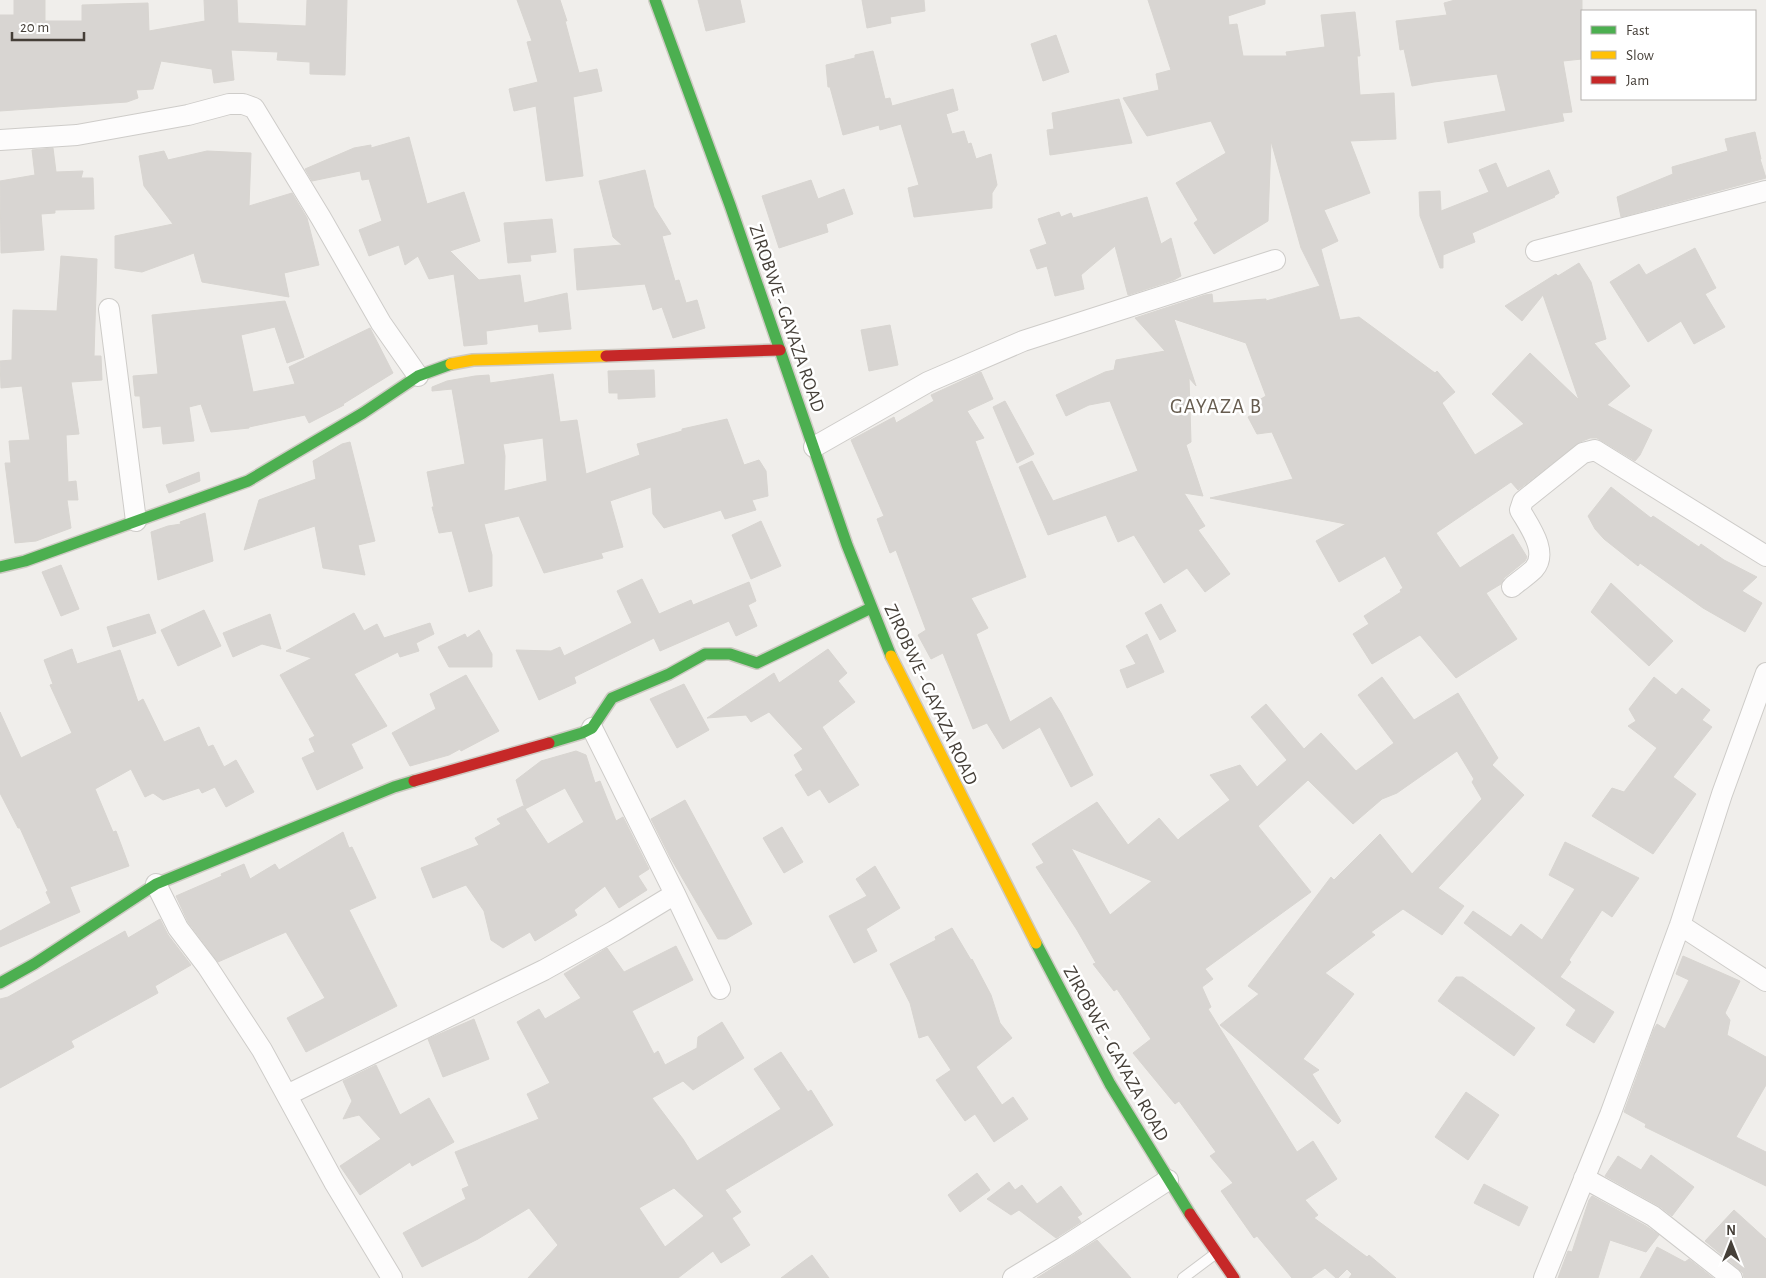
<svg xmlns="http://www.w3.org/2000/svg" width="1766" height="1278" font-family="'Alegreya Sans',sans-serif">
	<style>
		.building { fill: #d8d5d2; stroke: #d8d5d1; fill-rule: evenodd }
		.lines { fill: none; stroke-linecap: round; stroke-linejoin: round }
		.lane-casing { stroke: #ceccc9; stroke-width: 12 }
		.street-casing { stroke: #ceccc9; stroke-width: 22 }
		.fast-casing { stroke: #cecac3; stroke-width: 14 }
		.slow-casing { stroke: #cecac3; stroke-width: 14 }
		.jam-casing { stroke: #cecac3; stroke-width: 14 }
		.lane { stroke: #fdfcfc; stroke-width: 10 }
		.street { stroke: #fdfcfc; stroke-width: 20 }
		.fast { stroke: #4caf50; stroke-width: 11 }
		.slow { stroke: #ffc107; stroke-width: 11 }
		.jam { stroke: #c62828; stroke-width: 11 }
		.labels { text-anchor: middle; stroke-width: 5; stroke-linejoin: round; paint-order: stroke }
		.street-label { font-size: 19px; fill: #453f38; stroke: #fff }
		.quarter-label { font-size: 21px; letter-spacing: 1px; fill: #675d50; stroke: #fff }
	</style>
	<rect width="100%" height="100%" fill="#f0eeeb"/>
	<path class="building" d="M14 0H45V21H82V5L148 3 149 31 205 21 204 0H237L238 23 306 26 307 0H347L345 75 310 74V62L277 60 278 52 231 50 234 80 214 83 212 69 161 61 153 89 136 90 138 98 127 102 0 111V15H14Z
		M517 0H560L567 21H565L579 73 597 69 602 91 573 97 583 176 546 181 536 106 514 111 509 89 538 82 527 42 532 41Z
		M698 0H740L745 22 706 31Z
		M862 0H924L925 11 890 17 891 23 867 28Z
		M1148 0H1265V4L1228 16 1229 25 1237 24 1243 56H1287L1286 52 1325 47 1321 15 1355 12 1360 56H1357L1360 95 1394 93 1396 139 1350 141 1370 193 1324 210 1338 241 1321 249 1340 320 1359 317 1435 373 1437 371 1455 392 1442 403 1475 455 1524 424 1492 394 1530 353 1579 400 1543 295 1522 321 1505 306 1556 274 1558 276 1579 263 1591 282 1606 339 1594 343 1630 386 1607 405 1652 430 1640 455 1635 461 1597 438H1590L1580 442 1518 490 1511 482 1436 533 1460 568 1513 534 1527 557 1525 561 1504 578 1501 584 1486 593 1517 639 1456 678 1420 635 1372 664 1353 634 1369 624 1364 616 1401 592 1400 590 1403 588 1385 556 1339 582 1316 541 1346 524 1210 498 1293 479 1272 432 1257 434 1248 417 1260 411 1259 400 1266 396 1246 343 1174 319 1196 386 1189 378 1191 442 1186 445 1203 496 1184 493 1205 526 1198 530 1230 574 1205 592 1187 568 1164 583 1134 535 1118 542 1106 515 1048 535 1019 467 1032 461 1053 501 1138 471 1110 401 1089 405 1066 416 1056 395 1105 372 1114 370 1116 360 1165 351 1135 318 1205 295 1212 294 1213 303 1266 299V301L1320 286 1301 248 1271 141 1268 221 1214 254 1194 223 1198 220 1176 183 1226 153 1211 121 1147 136 1123 98 1159 90 1156 74 1171 70Z
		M1455 0H1582V59L1563 61 1572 112 1562 113 1564 121 1448 143 1444 122 1506 111 1497 74 1434 82 1412 86 1404 49 1400 50 1396 21 1447 15 1444 3Z
		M1056 35 1069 72 1043 81 1031 44Z
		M873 51 885 99 890 98 892 106 953 89 958 110 946 114 952 134 964 131 968 144 971 143 976 159 991 154 997 185 992 193V208L914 217 908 188 919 185 901 124 880 130 879 125 843 135 830 87H828L826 65 855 58V55Z
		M1119 99 1132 143 1050 155 1047 130 1054 129 1052 113Z
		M1755 132 1761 159H1760L1766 178 1621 217 1617 197 1673 174 1672 167 1728 151 1725 139Z
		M409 137 427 204 464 192 480 241 450 251 479 280 520 275 524 303 567 293 571 329 539 332 538 324 486 331 487 344 464 346 454 274 429 279 418 256 405 265 399 245 369 256 359 230 382 221 369 179 362 180 360 171 312 181 305 169 354 148 371 145V148Z
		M53 148 56 172 83 171 81 178H93L94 209 55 210V213L41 214 44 250 1 253 0 181 35 175 32 150Z
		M164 151 168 160 207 151 251 153 249 206 292 193 307 218 319 265 284 273 289 297 202 282 194 253 142 272 115 268V236L173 224 144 186 139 156Z
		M1496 163 1507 188 1549 170 1559 193 1554 196 1555 197 1472 233 1475 242 1443 255V268H1440L1420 216 1419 192 1440 191 1441 211 1489 192 1479 170Z
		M645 170 654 207 671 234 662 236 675 281 679 280 686 303 697 300 705 328 673 338 662 307 653 310 645 284 577 290 574 249 622 245 613 237 599 181Z
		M811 180 818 199 844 189 853 214 826 224 828 232 779 248 762 196Z
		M1147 197 1161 244 1171 238 1181 276 1174 280 1128 295 1115 246 1081 275 1084 289 1055 296 1047 266 1037 269 1030 250 1047 244 1038 219 1059 212 1061 217 1071 213 1073 218Z
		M552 219 556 252 530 255 531 261 508 263 504 223Z
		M1695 248 1716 288 1705 294 1725 327 1694 344 1681 321 1648 342 1610 282 1639 264 1646 275Z
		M61 256 97 259 94 356H101L102 380 71 382 79 434 66 435 68 482 76 481 78 500H67L71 528 36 541 15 543 5 463H11L9 441 30 440 22 386 1 388 0 361 12 360 13 310 57 311Z
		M285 301 304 357 287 363 275 327 241 335 253 392 295 384 289 367 370 328 393 373 343 404 344 405 309 423 305 415 249 427V428L211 432 201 404 189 407 194 441 163 444 161 426 143 428 140 396H135L133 376 158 374 152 315Z
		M890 325 898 365 869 371 861 330Z
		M654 370 655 397 618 399V393H609L608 371Z
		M981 372 993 399 967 411 984 438 975 441 1026 577 971 598 988 628 976 634 1010 722 1051 697 1061 713 1093 775 1071 787 1040 727 1003 749 987 723 973 729 943 653 931 659 918 635 926 630 896 550 890 553 877 519 884 516 851 440 894 417 896 423 934 401 931 395Z
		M553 374 560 422 577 420 586 474 640 455 637 444 682 431V429L727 419 744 465 759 460 766 471 768 496 752 500 756 510 725 519 721 510 664 528 653 514 651 487 610 501 623 547 601 553 603 558 544 573 519 516 484 524 492 555V586L469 592 452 531 439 533 432 507H434L427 472 465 464 452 389 432 391V387L447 381 475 376 489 375 490 383ZM543 438 547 481 504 491 505 456 503 444Z
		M1005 401 1034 454 1017 463 993 407Z
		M350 442 375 541 358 545 365 575 323 568 315 526 244 550 259 500 316 479 313 461 342 444Z
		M199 472 200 481 169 493 166 485Z
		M1611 487 1651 518 1653 516 1699 547 1701 544 1724 560 1757 577 1742 591 1762 603 1745 632 1703 608 1640 563 1638 566 1604 539 1595 529 1588 516Z
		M205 513 213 561 158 580 151 532 168 526 181 524 180 522Z
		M761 521 781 566 751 579 732 535Z
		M61 565 79 609 61 616 42 572Z
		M642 579 659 614 691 600 693 605 749 582 756 601 748 605 757 626 736 636 729 621 660 651 654 638 574 677 576 683 539 700 516 650 551 651 560 647 564 656 632 623 617 591Z
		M1611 583 1673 641 1649 666 1591 612Z
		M1161 604 1176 631 1160 640 1145 613Z
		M204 610 221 646 178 666 161 630Z
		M354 613 364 631 377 624 384 638 430 623 434 634 416 643 419 651 400 657 398 652 354 674 387 726 351 744 363 768 317 790 302 758 315 752 309 739 315 736 280 675 312 658 286 651Z
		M149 614 156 633 113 647 107 627Z
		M270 614 281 649 262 644 233 657 223 633Z
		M479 630 492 654V667H449L438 647 465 634 467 638Z
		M1147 634 1164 672 1127 688 1120 670 1136 664 1126 646Z
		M72 649 77 664 120 650 138 702 143 699 164 742 199 727 208 747 213 745 224 767 236 760 254 792 226 807 215 787 202 793 199 788 163 800 153 793 145 797 131 769 95 789 113 832 116 831 129 866 70 887 80 912 0 947V931L51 903 46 892 48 891 20 828H18L0 793V712L21 758 72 733 50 685 53 684 44 660Z
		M828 649 847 673 838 681 855 702 822 727 859 785 829 803 820 789 808 796 795 775 803 770 794 755 803 749 769 712 751 722 746 715 707 718 774 673 779 683Z
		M466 675 499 731 461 751 460 749 449 755 410 766 392 733 436 709 430 694Z
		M1382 677 1414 720 1458 693 1498 758 1492 765 1524 795 1438 888 1464 906 1442 935 1403 909 1371 932 1375 935 1325 973 1354 994 1303 1059 1319 1070 1312 1074 1341 1121 1338 1124 1220 1025 1259 994 1248 986 1331 877 1334 880 1380 834 1412 874 1482 799 1472 782 1474 779 1457 751 1397 793 1382 799 1353 824 1308 780 1258 826 1311 892 1205 969 1213 979 1202 987 1211 1007 1208 1009 1297 1152 1313 1141 1337 1179 1305 1200 1318 1215 1314 1218 1367 1257 1369 1255 1396 1278H1349L1352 1274 1347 1269 1338 1278H1336L1325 1268 1311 1278H1292L1257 1236 1254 1238 1221 1191 1233 1183 1210 1156 1216 1152 1179 1101 1175 1104 1133 1053 1151 1039 1117 989 1114 991 1093 964 1096 963 1077 930 1036 867 1044 863 1032 844 1097 802 1128 845 1159 818 1178 840 1180 838 1230 800 1210 775 1240 765 1257 787 1287 760 1251 717 1266 704 1304 749 1321 733 1356 771 1394 743 1358 695ZM1071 848 1152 881 1110 915Z
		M1654 677 1676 695 1682 688 1710 710 1702 720 1712 727 1673 777 1696 794 1653 854 1592 816 1612 788 1624 792 1657 748 1628 726 1636 721 1629 709Z
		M684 684 709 730 677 748 650 699Z
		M576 751 586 755 595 783 600 781 616 821 623 817 649 869 638 876 647 890 619 908 605 886 574 910 577 915 535 941 530 932 503 948 491 940 484 911 466 885 433 898 421 868 479 845 475 838 501 824 497 819 523 806 548 844 584 822 565 788 525 809 516 780 541 761Z
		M685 800 752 924 726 939H718L670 857 651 819Z
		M782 827 803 862 784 873 763 838Z
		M343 832 349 848 352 847 376 898 349 910 397 1006 306 1052 287 1018 325 998 286 932 218 962 188 922 176 896 222 876 221 874 244 864 250 879 275 864 279 870Z
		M1565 842 1639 878 1612 917 1602 910 1569 960 1571 962 1560 977 1614 1012 1594 1043 1566 1025 1576 1010 1464 923 1473 911 1511 937 1521 924 1542 940 1575 889 1549 875Z
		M875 866 900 908 866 929 877 951 854 963 829 916 867 896 856 879Z
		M160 919 168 935 191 965 155 986 158 993 71 1041 74 1047 0 1088V999L8 997 125 931 128 938Z
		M952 928 971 960 972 959 991 995 1000 1023 1012 1038 976 1067 1002 1105 1013 1097 1028 1119 994 1142 975 1114 965 1121 936 1080 951 1070 928 1035 919 1038 910 1003 890 964 936 940 935 937Z
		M676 946 693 980 632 1011 654 1054 658 1051 665 1065 697 1048 698 1037 722 1022 744 1058 693 1090 683 1081 652 1098 683 1139 697 1161 781 1109 754 1069 781 1052 808 1092 811 1090 833 1125 725 1190 741 1212 732 1218 750 1245 721 1263 713 1251 678 1278H528L558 1245 529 1208 478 1239 422 1267 403 1233 466 1199 462 1189 469 1186 455 1152 539 1119 527 1094 550 1083 517 1022 539 1009 545 1019 581 998 564 974 607 948 624 972ZM674 1188 704 1216 665 1247 639 1208Z
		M1683 956 1740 981 1725 1013 1730 1020 1727 1035 1766 1057V1085L1736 1137 1766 1152V1186L1645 1127 1646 1124 1624 1112 1654 1029 1657 1024 1665 1029 1689 980 1676 974Z
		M1456 977H1463L1535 1028 1514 1056 1438 1001Z
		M474 1019 489 1059 443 1077 428 1039Z
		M376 1065 400 1115 429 1098 454 1142 412 1166 410 1162 360 1195 340 1166 381 1139 359 1115 343 1119 352 1101 343 1081Z
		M1466 1092 1499 1115 1468 1160 1435 1137Z
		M1651 1155 1694 1187 1672 1216 1659 1206 1605 1176 1618 1156 1641 1170Z
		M977 1173 990 1190 960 1212 948 1195Z
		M1009 1182 1015 1190 1022 1185 1037 1204 1061 1186 1082 1214 1077 1217 1081 1222 1056 1238 1019 1210 1011 1215 987 1199Z
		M1484 1184 1528 1207 1519 1226 1474 1203Z
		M1592 1196 1646 1226 1659 1235 1646 1252 1610 1240 1598 1278H1558L1568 1251 1572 1252 1589 1200Z
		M1734 1210 1766 1239V1278H1744L1743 1273 1739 1269 1705 1241Z
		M1097 1240 1131 1278H1037L1070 1257Z
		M1657 1247 1685 1262 1689 1259 1713 1278H1640Z
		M812 1255 829 1278H781Z"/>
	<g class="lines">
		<g class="lane-casing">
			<path id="lane" d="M1183 1278 1215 1254"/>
		</g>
		<g class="street-casing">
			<path id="street" d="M0 140 77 135 188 115 229 104H243L254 108 321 218 381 323 418 376
				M1536 251 1766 191
				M109 309 136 521
				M814 447 928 382 1023 341 1275 260
				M1512 587C1519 581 1528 575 1534 569 1549 552 1529 526 1520 510L1523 501 1583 453 1595 450 1766 556
				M592 728 675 894 720 989
				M156 884 178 928 207 966 262 1050 334 1182 392 1278
				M1680 925 1766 981
				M287 1095 544 970 614 931 675 894
				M1584 1178 1653 1216 1732 1278
				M1013 1278 1064 1247 1168 1180
				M1544 1278 1610 1115 1680 925 1722 794 1766 673"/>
		</g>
		<g class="fast-casing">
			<path id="fast" d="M655 0 730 205 847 545 891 656
				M0 567 25 561 248 481 363 413 418 376 451 364
				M549 743 582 733 592 728 612 698 669 674 705 654H730L757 663 871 608
				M1036 943 1110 1084 1190 1214
				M0 983 34 964 156 884 394 787 414 781"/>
		</g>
		<g class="slow-casing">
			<path id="slow" d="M451 364 473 360 606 356
				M891 656 1036 943"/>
		</g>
		<g class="jam-casing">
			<path id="jam" d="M606 356 780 350
				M414 781 549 743
				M1190 1214 1234 1278"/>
		</g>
		<use href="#lane" class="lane"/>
		<use href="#street" class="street"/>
		<use href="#fast" class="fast"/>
		<use href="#slow" class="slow"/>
		<use href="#jam" class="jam"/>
	</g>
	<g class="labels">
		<g class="street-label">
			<text transform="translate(788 318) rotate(71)" y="7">ZIROBWE - GAYAZA ROAD</text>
			<text transform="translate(932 694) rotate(65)" y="7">ZIROBWE - GAYAZA ROAD</text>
			<text transform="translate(1117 1053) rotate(61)" y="7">ZIROBWE - GAYAZA ROAD</text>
		</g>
		<g class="quarter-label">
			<text x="1216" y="413">GAYAZA B</text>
		</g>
	</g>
	<rect x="1581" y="10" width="175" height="90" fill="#ffffff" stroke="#b5b2af"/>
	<rect x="1591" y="26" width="25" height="8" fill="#4caf50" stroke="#b5b2af"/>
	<text x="1626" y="35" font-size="15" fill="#453f38">Fast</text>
	<rect x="1591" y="51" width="25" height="8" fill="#ffc107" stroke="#b5b2af"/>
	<text x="1626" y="60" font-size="15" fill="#453f38">Slow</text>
	<rect x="1591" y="76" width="25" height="8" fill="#c62828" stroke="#b5b2af"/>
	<text x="1626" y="85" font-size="15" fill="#453f38">Jam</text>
	<g transform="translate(1731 1243)" stroke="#ffffff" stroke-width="4" paint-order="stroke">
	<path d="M0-4L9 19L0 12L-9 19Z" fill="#453f38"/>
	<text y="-8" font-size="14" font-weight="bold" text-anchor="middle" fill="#453f38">N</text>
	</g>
	<path d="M12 32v8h72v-8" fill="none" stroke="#453f38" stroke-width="2.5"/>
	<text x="20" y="32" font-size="15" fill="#453f38" stroke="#ffffff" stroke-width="4" paint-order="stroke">20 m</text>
</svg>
